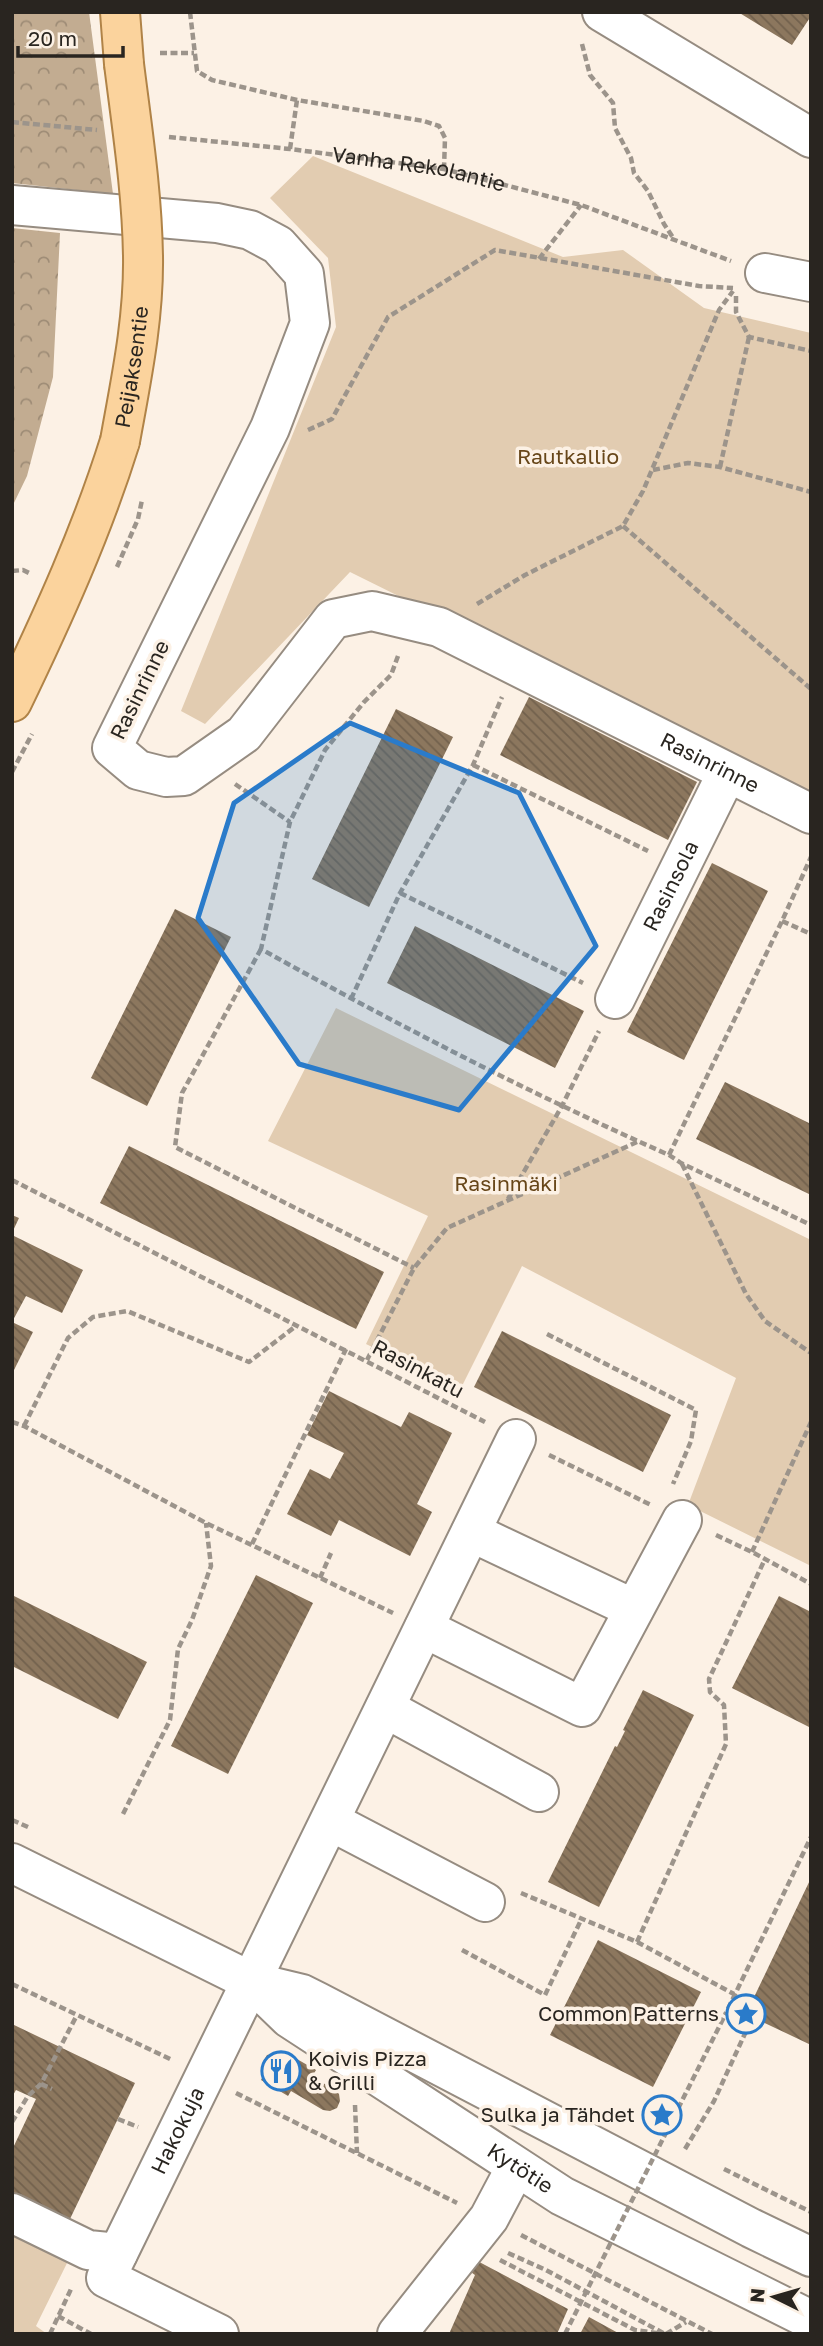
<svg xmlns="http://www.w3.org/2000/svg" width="823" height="2346" font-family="'Golos Text',sans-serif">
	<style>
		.green { fill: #e2ccb1 }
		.forest { fill: url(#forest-crowns) }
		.building { fill: url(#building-back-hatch) }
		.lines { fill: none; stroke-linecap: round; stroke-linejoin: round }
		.minor-casing { stroke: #968c81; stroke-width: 42 }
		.major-casing { stroke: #b08347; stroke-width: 42 }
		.path { stroke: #9c948b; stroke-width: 4.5; stroke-dasharray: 7 3.5; stroke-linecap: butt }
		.minor { stroke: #fff; stroke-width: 38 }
		.major { stroke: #fbd39d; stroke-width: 38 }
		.major-bridge-casing { stroke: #b08347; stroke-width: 42; stroke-linecap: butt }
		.path-bridge { stroke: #9c948b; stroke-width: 4.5; stroke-dasharray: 7 3.5; stroke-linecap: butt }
		.major-bridge { stroke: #fbd39d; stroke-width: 38 }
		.marked { fill: #2a7bca; fill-opacity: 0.2; stroke: #2a7bca; stroke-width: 5; stroke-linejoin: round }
		.labels { text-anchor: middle; stroke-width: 7; stroke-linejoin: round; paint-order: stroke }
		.street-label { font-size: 21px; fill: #292520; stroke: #fcf1e5 }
		.park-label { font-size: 21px; fill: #674619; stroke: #fcf1e5 }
		.poi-label { font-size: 21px; fill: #292520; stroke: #fcf1e5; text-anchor: end }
	</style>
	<defs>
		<pattern id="forest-crowns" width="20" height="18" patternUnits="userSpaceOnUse" patternTransform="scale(1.75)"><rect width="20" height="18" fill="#c2ac91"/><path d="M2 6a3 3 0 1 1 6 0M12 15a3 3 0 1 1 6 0" fill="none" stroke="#9e8c76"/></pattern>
		<pattern id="building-back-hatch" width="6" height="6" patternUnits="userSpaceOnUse" patternTransform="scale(1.75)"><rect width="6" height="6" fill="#8c775e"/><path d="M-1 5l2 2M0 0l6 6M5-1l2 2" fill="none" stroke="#72614d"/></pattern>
	</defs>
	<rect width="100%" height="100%" fill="#fcf1e5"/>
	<path class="green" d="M313 156 563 257 623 250 704 308 811 333V800L350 572 205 724 181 711 336 327 328 258 270 198Z
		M336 1008 811 1240V1566L688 1505 736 1378 522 1266 460 1390 366 1344 428 1216 268 1141Z
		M12 2227 71 2255 36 2326 47 2334H12Z"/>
	<path class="forest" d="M12 12H89L113 194 12 183Z
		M12 228 60 233 53 377 27 476 12 507Z"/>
	<path class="building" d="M738 12H811V16L792 45Z
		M529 697 697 782 668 840 500 755Z
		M396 709 453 737 369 907 312 879Z
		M712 863 768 891 684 1060 627 1032Z
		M175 909 231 937 147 1106 91 1078Z
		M415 926 584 1011 555 1068 387 983Z
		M725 1082 811 1124V1195L696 1139Z
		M129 1146 384 1272 356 1329 100 1203Z
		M12 1215 19 1218 12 1233Z
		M12 1235 83 1270 62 1313 26 1296 12 1322 33 1332 12 1374Z
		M502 1331 671 1415 643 1472 474 1387Z
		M329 1391 401 1427 409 1412 452 1433 417 1504 432 1512 410 1556 339 1520 331 1536 287 1514 310 1469 330 1479 344 1453 307 1435Z
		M256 1575 313 1603 228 1774 171 1746Z
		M12 1595 147 1662 118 1719 12 1666Z
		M779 1596 811 1612V1728L732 1688Z
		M643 1690 694 1715 599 1907 548 1882 615 1746 617 1747 625 1731 623 1730Z
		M811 1878V2045L746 2014Z
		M598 1940 701 1992 653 2087 550 2035Z
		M12 2024 135 2083 70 2219 12 2192V2150L36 2099 16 2090 12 2097Z
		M283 2051 316 2070 312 2077 334 2089 339 2094 340 2101 337 2108 330 2111 323 2110 291 2091 288 2096 261 2080 268 2067 264 2060 267 2055 272 2054 279 2058Z
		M468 2256 568 2309 557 2334H449L475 2275 458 2263Z
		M589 2317 620 2334H580Z"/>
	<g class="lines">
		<g class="minor-casing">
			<g id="minor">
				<path d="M602 12 811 138"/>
				<path id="s2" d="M12 205 217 223 250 230 278 245 304 274 310 323 270 428 112 748 138 770 166 777 184 776 244 734 333 619 372 611 439 627 811 814"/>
				<path d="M765 273 811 282"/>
				<path id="s3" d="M615 999 727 773"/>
				<path d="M471 1532 634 1609"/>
				<path d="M424 1628 582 1707 682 1520"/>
				<path d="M385 1708 539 1792"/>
				<path d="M330 1821 485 1902"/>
				<path d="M12 1863 252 1982 302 1994 318 2002 751 2228 811 2257"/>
				<path id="s4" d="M253 1983 289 2018 562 2196 811 2320"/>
				<path d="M12 2213 88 2250 118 2253"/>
				<path id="s5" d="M219 2334 106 2278 516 1439"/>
				<path d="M397 2334 489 2218 516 2167"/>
			</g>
		</g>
		<g class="major-casing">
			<path id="major" d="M120 12 124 64
				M12 702C53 617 92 531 120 441"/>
		</g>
		<g class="path">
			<path d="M190 12 197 71 212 80 297 100 424 121 439 126 445 138 444 169"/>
			<path d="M582 44 590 75 613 103 615 128 631 158 634 173 648 191 664 224 674 239"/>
			<path d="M160 53H194"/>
			<path d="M12 122 97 130"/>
			<path id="s1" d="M169 137 290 149 444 169 581 205 731 261"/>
			<path d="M290 149 297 100"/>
			<path d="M539 259 581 205"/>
			<path d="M736 296V312L749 337 811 351"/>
			<path d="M308 430 332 419 388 317 495 250 699 286 733 288"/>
			<path d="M720 467 749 337"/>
			<path d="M653 470 688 463 720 467 811 492"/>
			<path d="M623 526 811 689"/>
			<path d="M117 567 138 519 142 500"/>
			<path d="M12 571 23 570 31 574"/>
			<path d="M477 604 525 575 623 526 643 491 719 310 733 291"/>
			<path d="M398 656 391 675 364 702 325 750 290 822 261 949C394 1023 529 1093 669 1155L681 1163 811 1225"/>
			<path d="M473 765 648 851"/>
			<path d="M12 772 32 734"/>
			<path d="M235 784 290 822"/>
			<path d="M400 893 583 983"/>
			<path d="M782 921 811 934"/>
			<path d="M261 949 182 1093 175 1147 414 1268"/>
			<path d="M351 999 400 893 473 765 502 697"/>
			<path d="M669 1155 782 921 811 857"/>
			<path d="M682 1164 746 1294 765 1321 811 1353"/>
			<path d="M12 1180 485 1422"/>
			<path d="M508 1199 562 1106 599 1031"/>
			<path d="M547 1334 696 1410 691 1441 673 1484"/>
			<path d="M367 1360 414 1268 447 1228 637 1142"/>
			<path d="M12 1422 24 1426 206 1523 393 1613"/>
			<path d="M24 1426 68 1338 93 1317 127 1311 249 1362 296 1326"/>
			<path d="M549 1455 651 1505"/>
			<path d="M716 1535 752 1552 811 1584"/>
			<path d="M252 1544 346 1349"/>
			<path d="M752 1552 811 1422"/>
			<path d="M320 1578 331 1553"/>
			<path d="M123 1814 170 1720 178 1649 192 1620 211 1566 206 1523"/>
			<path d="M12 1820 28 1827"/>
			<path d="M521 1893 637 1942 734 1994"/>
			<path d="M637 1942 726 1744 724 1705 710 1692 709 1679 765 1559"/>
			<path d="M462 1950 545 1995 581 1920"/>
			<path d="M12 1984 172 2060"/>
			<path d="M41 2084 52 2089"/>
			<path d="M236 2093 457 2203"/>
			<path d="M355 2105 357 2153"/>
			<path d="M118 2119 138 2127"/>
			<path d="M12 2122 28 2096 41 2084 77 2015"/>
			<path d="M685 2149 714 2101 748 2027 726 2013 811 1837"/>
			<path d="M724 2169 811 2212"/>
			<path d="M521 2235 712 2334"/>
			<path d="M508 2253 546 2270 665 2334"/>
			<path d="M500 2260 635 2330 663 2334"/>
			<path d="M58 2316 91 2334"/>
			<path d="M50 2334 71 2289"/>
			<path d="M666 2334 686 2322"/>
		</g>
		<use href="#minor" class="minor"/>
		<use href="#major" class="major"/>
		<g class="major-bridge-casing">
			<g id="major-bridge">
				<path id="s6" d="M120 441C131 380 144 319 143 256 142 192 132 128 124 64"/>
			</g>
		</g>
		<path class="path-bridge" d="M565 2334 726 2013"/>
		<use href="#major-bridge" class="major-bridge"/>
	</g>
	<path class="marked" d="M350 723 519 793 596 946 459 1110 299 1064 198 918 234 803Z"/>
	<defs>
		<g id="sight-ring" transform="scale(2.0125)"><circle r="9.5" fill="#fcf1e5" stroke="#2a7bca" stroke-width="1.5"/><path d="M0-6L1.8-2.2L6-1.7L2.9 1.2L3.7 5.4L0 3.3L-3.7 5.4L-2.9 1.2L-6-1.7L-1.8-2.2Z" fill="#2a7bca"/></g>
		<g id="restaurant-ring" transform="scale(2.0125)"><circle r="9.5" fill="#fcf1e5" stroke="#2a7bca" stroke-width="1.5"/><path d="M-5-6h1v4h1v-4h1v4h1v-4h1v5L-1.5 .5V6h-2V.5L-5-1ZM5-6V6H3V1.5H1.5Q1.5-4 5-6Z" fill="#2a7bca"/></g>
	</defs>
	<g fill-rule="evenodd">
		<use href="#sight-ring" x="746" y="2014"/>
		<use href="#restaurant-ring" x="281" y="2071"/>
		<use href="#sight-ring" x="662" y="2115"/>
	</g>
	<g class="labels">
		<g class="street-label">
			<text dy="7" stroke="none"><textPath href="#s1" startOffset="252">Vanha Rekolantie</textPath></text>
			<text dy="7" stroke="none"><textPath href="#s6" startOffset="75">Peijaksentie</textPath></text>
			<text transform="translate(140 690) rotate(-64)" y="7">Rasinrinne</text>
			<text dy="7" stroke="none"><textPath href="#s2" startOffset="1540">Rasinrinne</textPath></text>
			<text dy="7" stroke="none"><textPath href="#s3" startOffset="126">Rasinsola</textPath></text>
			<text transform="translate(418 1369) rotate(28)" y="7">Rasinkatu</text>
			<text dy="7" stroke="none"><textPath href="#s5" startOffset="290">Hakokuja</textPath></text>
			<text dy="7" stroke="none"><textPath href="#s4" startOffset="326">Kytötie</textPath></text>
		</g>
		<g class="park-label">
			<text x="568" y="464">Rautkallio</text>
			<text x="506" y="1191">Rasinmäki</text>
		</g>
		<g class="poi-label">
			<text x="719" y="2021">Common Patterns</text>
			<text x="308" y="2066" text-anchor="start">Koivis Pizza<tspan x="308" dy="24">&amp; Grilli</tspan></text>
			<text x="635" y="2122">Sulka ja Tähdet</text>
		</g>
	</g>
	<rect width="823" height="2346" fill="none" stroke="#292520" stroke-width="28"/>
	<g transform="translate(774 2297) rotate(275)" stroke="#fcf1e5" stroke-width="5" paint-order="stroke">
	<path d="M0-5L12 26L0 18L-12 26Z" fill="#292520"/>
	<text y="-10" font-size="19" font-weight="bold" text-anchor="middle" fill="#292520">N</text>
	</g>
	<path d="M18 46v10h105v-10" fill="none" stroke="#292520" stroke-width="3.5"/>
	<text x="28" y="46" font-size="21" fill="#292520" stroke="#fcf1e5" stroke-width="5" paint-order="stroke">20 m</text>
</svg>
